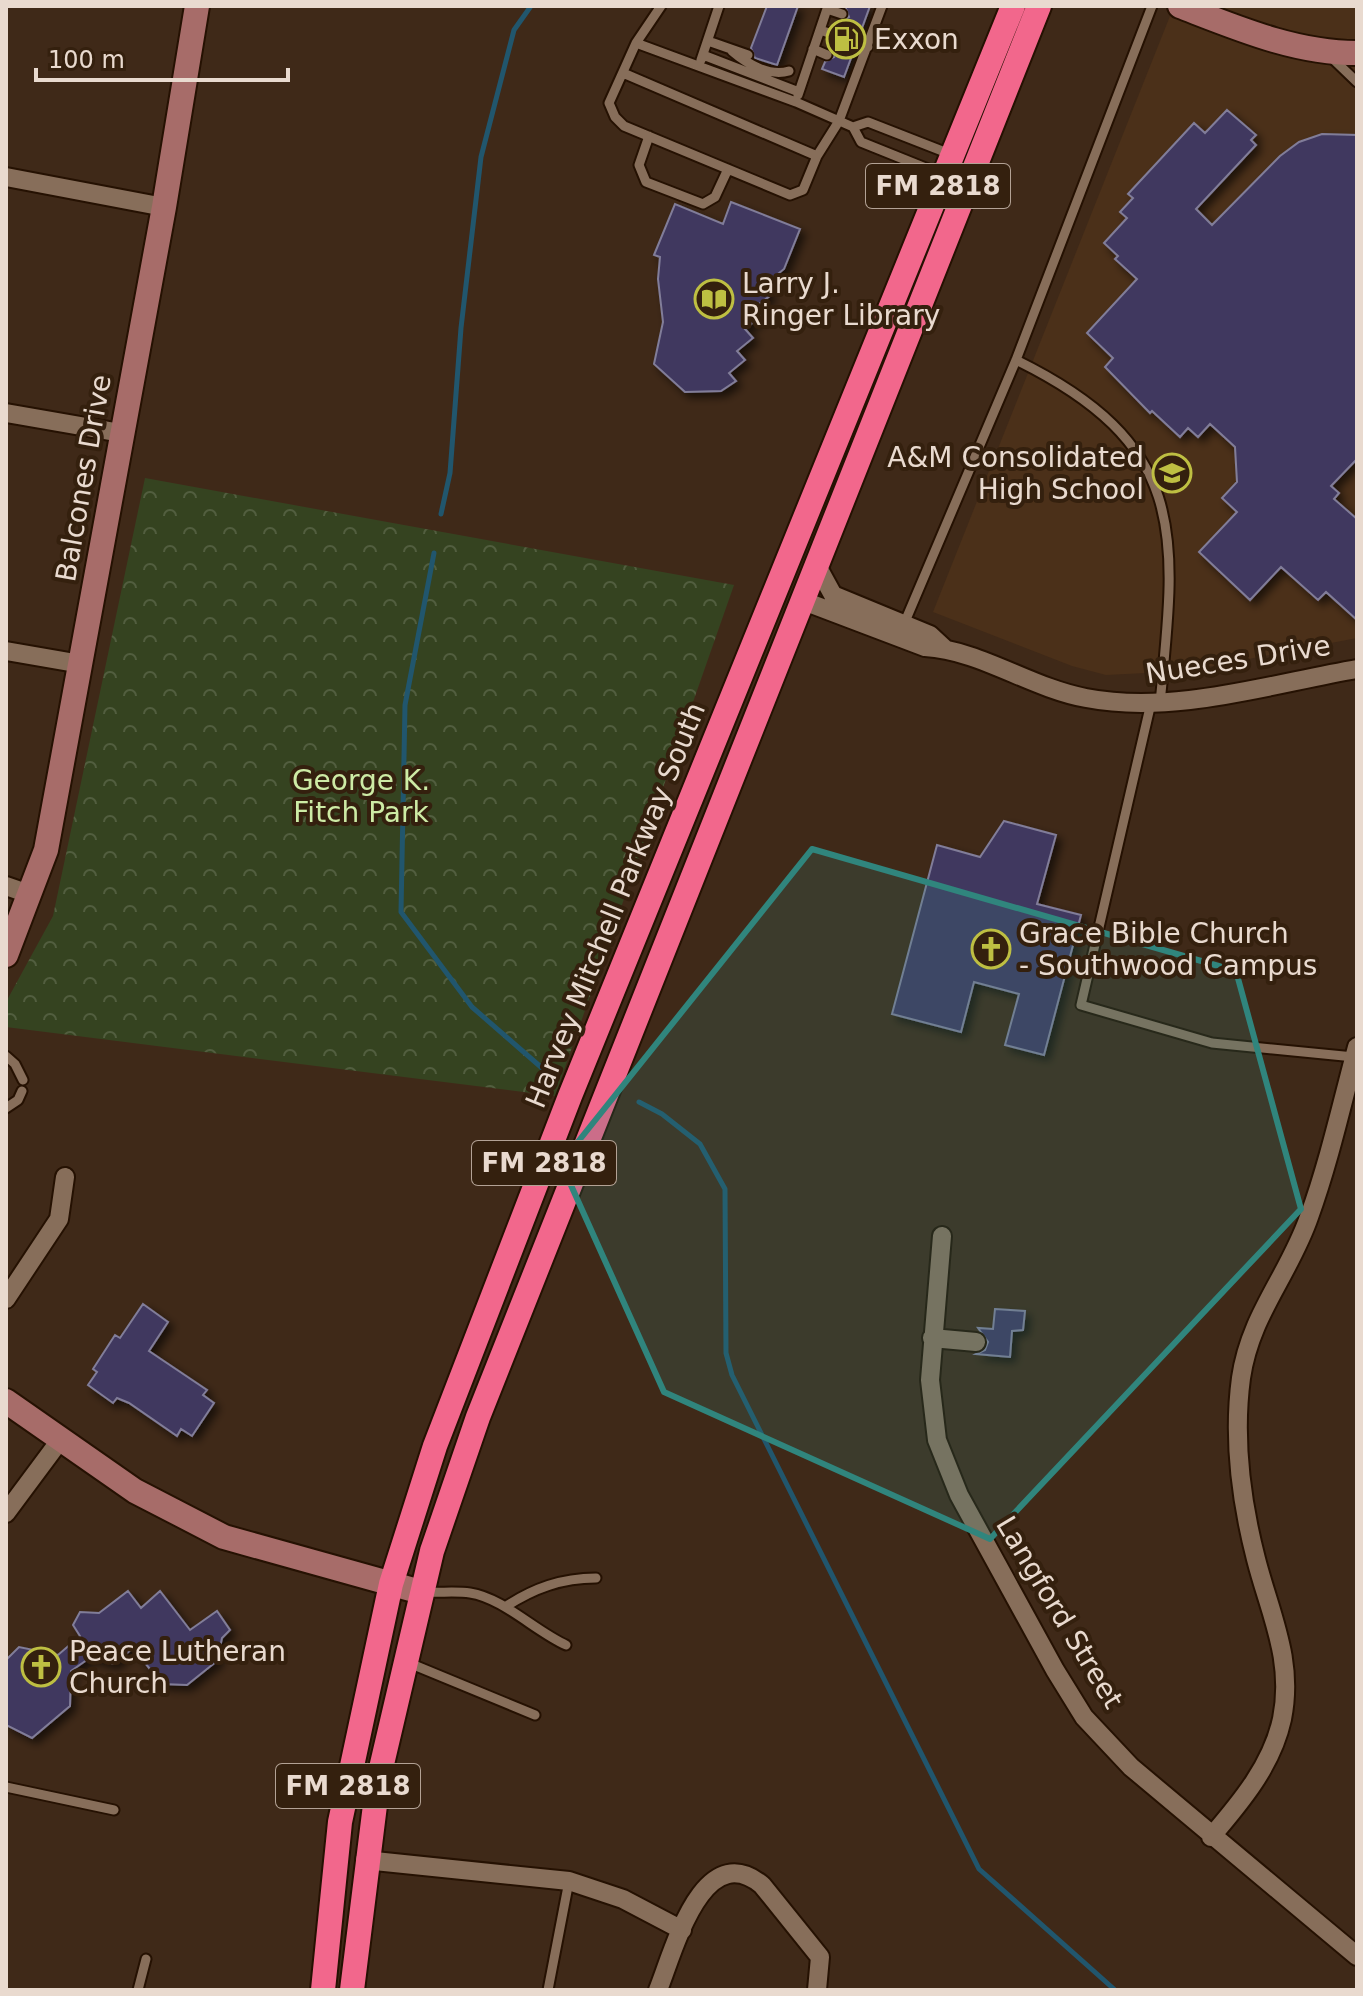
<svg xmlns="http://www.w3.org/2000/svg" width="1363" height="1996" font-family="'DejaVu Sans',sans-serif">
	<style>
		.built { fill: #4b3019 }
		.forest { fill: url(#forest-crowns) }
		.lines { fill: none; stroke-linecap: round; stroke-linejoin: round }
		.stream { stroke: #21566d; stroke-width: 5 }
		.building { fill: #40385f; stroke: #817d99; stroke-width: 2; filter: url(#shadow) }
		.lane-casing { stroke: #251102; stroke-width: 13 }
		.street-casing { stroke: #251102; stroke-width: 22 }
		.secondary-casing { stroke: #251102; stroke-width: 28 }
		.highway-casing { stroke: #251102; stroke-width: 28 }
		.lane { stroke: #876e5a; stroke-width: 9 }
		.street { stroke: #876e5a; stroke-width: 18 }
		.secondary { stroke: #a76c69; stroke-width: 24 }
		.highway { stroke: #f2678c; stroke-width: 24 }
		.marked { fill: #30857d; fill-opacity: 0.2; stroke: #30857d; stroke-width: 6; stroke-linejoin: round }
		.labels { text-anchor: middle; stroke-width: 8; stroke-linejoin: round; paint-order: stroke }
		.shield { fill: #34200e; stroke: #b3a295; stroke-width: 2 }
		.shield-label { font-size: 26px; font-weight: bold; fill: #e9dacf }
		.poi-label { font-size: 28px; fill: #e9dacf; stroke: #34200e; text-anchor: start }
		.street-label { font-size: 28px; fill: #e9dacf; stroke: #34200e }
		.park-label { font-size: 28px; fill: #cdeba5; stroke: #34200e }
	</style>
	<defs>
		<pattern id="forest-crowns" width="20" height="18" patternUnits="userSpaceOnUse" patternTransform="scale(2)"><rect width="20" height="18" fill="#354320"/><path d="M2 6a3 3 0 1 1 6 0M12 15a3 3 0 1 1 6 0" fill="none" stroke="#525e3f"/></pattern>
		<filter id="shadow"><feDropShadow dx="5" dy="5" stdDeviation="4" flood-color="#0009"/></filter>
	</defs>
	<rect width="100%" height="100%" fill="#3f2918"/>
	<path class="built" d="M1174 6H1357V638L1186 671 1106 675 1072 666 933 612Z"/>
	<path class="forest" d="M145 478 734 585 555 1096 6 1027V1002L53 916Z"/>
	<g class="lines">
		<path class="stream" d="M441 514 450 473 461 328 481 157 514 30 531 6
			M434 553 405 705 401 912 472 1007 542 1068 554 1073
			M639 1102 662 1114 700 1144 725 1189 726 1353 732 1375 979 1869 1115 1990"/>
	</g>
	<path class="building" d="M767 6H798L777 65 755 58 751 48Z
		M845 6H870L859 36 850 41 854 50 844 77 822 69 825 62 834 57 830 48 832 42 842 38 837 28 840 21 849 17Z
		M1227 110 1256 135 1251 140 1256 145 1196 209 1212 225 1280 156 1299 142 1322 134 1357 135V459L1331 486 1339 493 1334 499 1357 519V620L1326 592 1318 600 1281 567 1250 600 1199 552 1237 512 1222 498 1237 482 1235 447 1210 424 1198 437 1188 428 1180 437 1152 411 1150 413 1105 367 1113 358 1087 333 1137 279 1115 259 1118 256 1104 243 1127 218 1120 212 1133 198 1128 194 1194 123 1205 133Z
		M731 202 800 229 784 269 763 286 771 295 754 308 761 316 745 329 753 338 737 351 745 360 729 373 736 381 721 391 685 392 654 364 663 322 658 279 660 257 654 255 675 204 723 224Z
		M1004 821 1056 835 1037 904 1081 915 1044 1055 1005 1045 1019 994 974 982 961 1032 892 1014 937 845 980 857Z
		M143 1304 168 1322 149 1351 207 1390 203 1395 214 1403 192 1436 181 1429 177 1436 129 1403 117 1398 113 1403 88 1385 97 1372 93 1369 115 1335 120 1338Z
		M995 1309 1025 1311 1023 1330 1012 1331 1010 1357 976 1354 985 1350 988 1342 978 1328 993 1329Z
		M128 1591 141 1608 160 1591 190 1630 217 1611 230 1630 222 1638 217 1661 187 1685 162 1684 133 1648 114 1664 91 1657 71 1671 70 1706 32 1738 6 1725V1660L19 1647 58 1655 80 1636 73 1625 80 1612 99 1613Z"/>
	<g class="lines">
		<g class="lane-casing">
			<path id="lane" d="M661 6 636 43 796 102 853 127 861 142 943 175
				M827 9 842 14
				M820 30 835 35
				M708 41 748 55
				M636 43 609 103 615 117 624 126 790 195 803 190 817 156 839 121 882 6
				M857 43 868 47
				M813 49 827 55
				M732 51C747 64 770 77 789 71
				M703 55 799 92
				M1331 57 1357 82
				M701 60 719 6
				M623 73 817 156
				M798 95 828 6
				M853 127 868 122 950 154
				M649 136 639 165 646 182 703 204 715 197 728 169
				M1016 360C1189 445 1177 533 1160 703
				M904 624 1016 360 1152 6
				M1151 703 1081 1005 1212 1043 1354 1057
				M6 1056 15 1064 23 1080
				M6 1108 18 1100 22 1091
				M425 1592C439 1593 456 1591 470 1593 503 1598 535 1631 566 1645
				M505 1607C534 1588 562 1578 596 1578
				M409 1663 535 1715
				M6 1787 114 1810
				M138 1990 146 1959
				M548 1990 569 1881"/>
		</g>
		<g class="street-casing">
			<path id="street" d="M6 177 164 207
				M6 413 121 433
				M816 564 833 595 930 635 944 648
				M801 600 925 647C980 650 1031 688 1086 698 1174 715 1270 684 1357 669
				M6 651 81 664
				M6 886 29 894
				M942 1236 930 1380 937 1440 959 1495 1055 1670 1084 1717 1131 1767 1357 1956
				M6 1299 59 1219 65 1177
				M932 1338 976 1342
				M6 1513 61 1439
				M1211 1837C1241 1802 1272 1765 1282 1719 1294 1660 1270 1614 1256 1559 1241 1501 1233 1438 1241 1378 1250 1315 1289 1275 1309 1217 1329 1162 1342 1103 1357 1047
				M365 1860 569 1881 623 1899 682 1930
				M658 1990C674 1950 703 1837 762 1885L820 1957 817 1990"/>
		</g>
		<g class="secondary-casing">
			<path id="secondary" d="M1180 6C1237 28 1295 53 1357 53
				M6 955 46 850 164 207 197 6
				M6 1401 135 1491 224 1537 421 1592"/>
		</g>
		<g class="highway-casing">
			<path id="highway" d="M323 1990 340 1822 391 1584 435 1446 570 1096 1013 6
				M352 1990 378 1781 432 1551 478 1417 1039 6"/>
		</g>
		<use href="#lane" class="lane"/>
		<use href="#street" class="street"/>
		<use href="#secondary" class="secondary"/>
		<use href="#highway" class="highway"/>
	</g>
	<path class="marked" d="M812 849 1236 971 1301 1209 990 1539 664 1392 561 1163Z"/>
	<defs>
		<g id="fuel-ring" transform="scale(2)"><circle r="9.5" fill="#34200e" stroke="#bebf42" stroke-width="1.5"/><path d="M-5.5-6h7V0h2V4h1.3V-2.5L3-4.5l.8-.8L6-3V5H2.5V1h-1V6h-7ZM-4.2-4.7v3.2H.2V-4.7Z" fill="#bebf42"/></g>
		<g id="library-ring" transform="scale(2)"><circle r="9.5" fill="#34200e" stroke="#bebf42" stroke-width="1.5"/><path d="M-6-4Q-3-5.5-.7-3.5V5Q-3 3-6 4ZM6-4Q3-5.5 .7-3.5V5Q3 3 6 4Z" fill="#bebf42"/></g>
		<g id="school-ring" transform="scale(2)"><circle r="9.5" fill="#34200e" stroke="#bebf42" stroke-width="1.5"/><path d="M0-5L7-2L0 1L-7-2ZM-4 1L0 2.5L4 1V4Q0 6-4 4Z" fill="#bebf42"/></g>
		<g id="church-ring" transform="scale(2)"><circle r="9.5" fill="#34200e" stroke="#bebf42" stroke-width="1.5"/><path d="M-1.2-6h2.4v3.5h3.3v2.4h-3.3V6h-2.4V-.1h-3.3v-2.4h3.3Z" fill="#bebf42"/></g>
	</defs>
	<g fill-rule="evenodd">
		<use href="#fuel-ring" x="846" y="39"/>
		<use href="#library-ring" x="714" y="299"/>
		<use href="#school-ring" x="1172" y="473"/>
		<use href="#church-ring" x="991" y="949"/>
		<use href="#church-ring" x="41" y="1667"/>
	</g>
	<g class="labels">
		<g class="shield">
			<rect x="866" y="164" width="144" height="44" rx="6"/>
			<rect x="472" y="1141" width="144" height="44" rx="6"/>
			<rect x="276" y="1764" width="144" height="44" rx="6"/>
		</g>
		<g class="shield-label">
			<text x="938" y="195">FM 2818</text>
			<text x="544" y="1172">FM 2818</text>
			<text x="348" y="1795">FM 2818</text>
		</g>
		<g class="poi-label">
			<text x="874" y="49">Exxon</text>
			<text x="742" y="293">Larry J.<tspan x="742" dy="32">Ringer Library</tspan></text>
			<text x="1144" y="467" text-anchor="end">A&amp;M Consolidated<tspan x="1144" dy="32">High School</tspan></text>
			<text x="1019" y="943">Grace Bible Church<tspan x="1019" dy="32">- Southwood Campus</tspan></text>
			<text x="69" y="1661">Peace Lutheran<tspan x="69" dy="32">Church</tspan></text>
		</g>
		<g class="street-label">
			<text transform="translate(83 478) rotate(-80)" y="10">Balcones Drive</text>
			<text transform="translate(1238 659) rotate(-9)" y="10">Nueces Drive</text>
			<text transform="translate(615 905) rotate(-68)" y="10">Harvey Mitchell Parkway South</text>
			<text transform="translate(1060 1612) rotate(59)" y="10">Langford Street</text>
		</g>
		<g class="park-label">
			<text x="361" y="790">George K.<tspan x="361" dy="32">Fitch Park</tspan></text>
		</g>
	</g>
	<rect width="1363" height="1996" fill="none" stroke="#e9dacf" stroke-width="16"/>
	<path d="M36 68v12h252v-12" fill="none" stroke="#e9dacf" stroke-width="4"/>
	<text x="48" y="68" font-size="24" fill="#e9dacf" stroke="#34200e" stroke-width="6" paint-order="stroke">100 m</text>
</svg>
